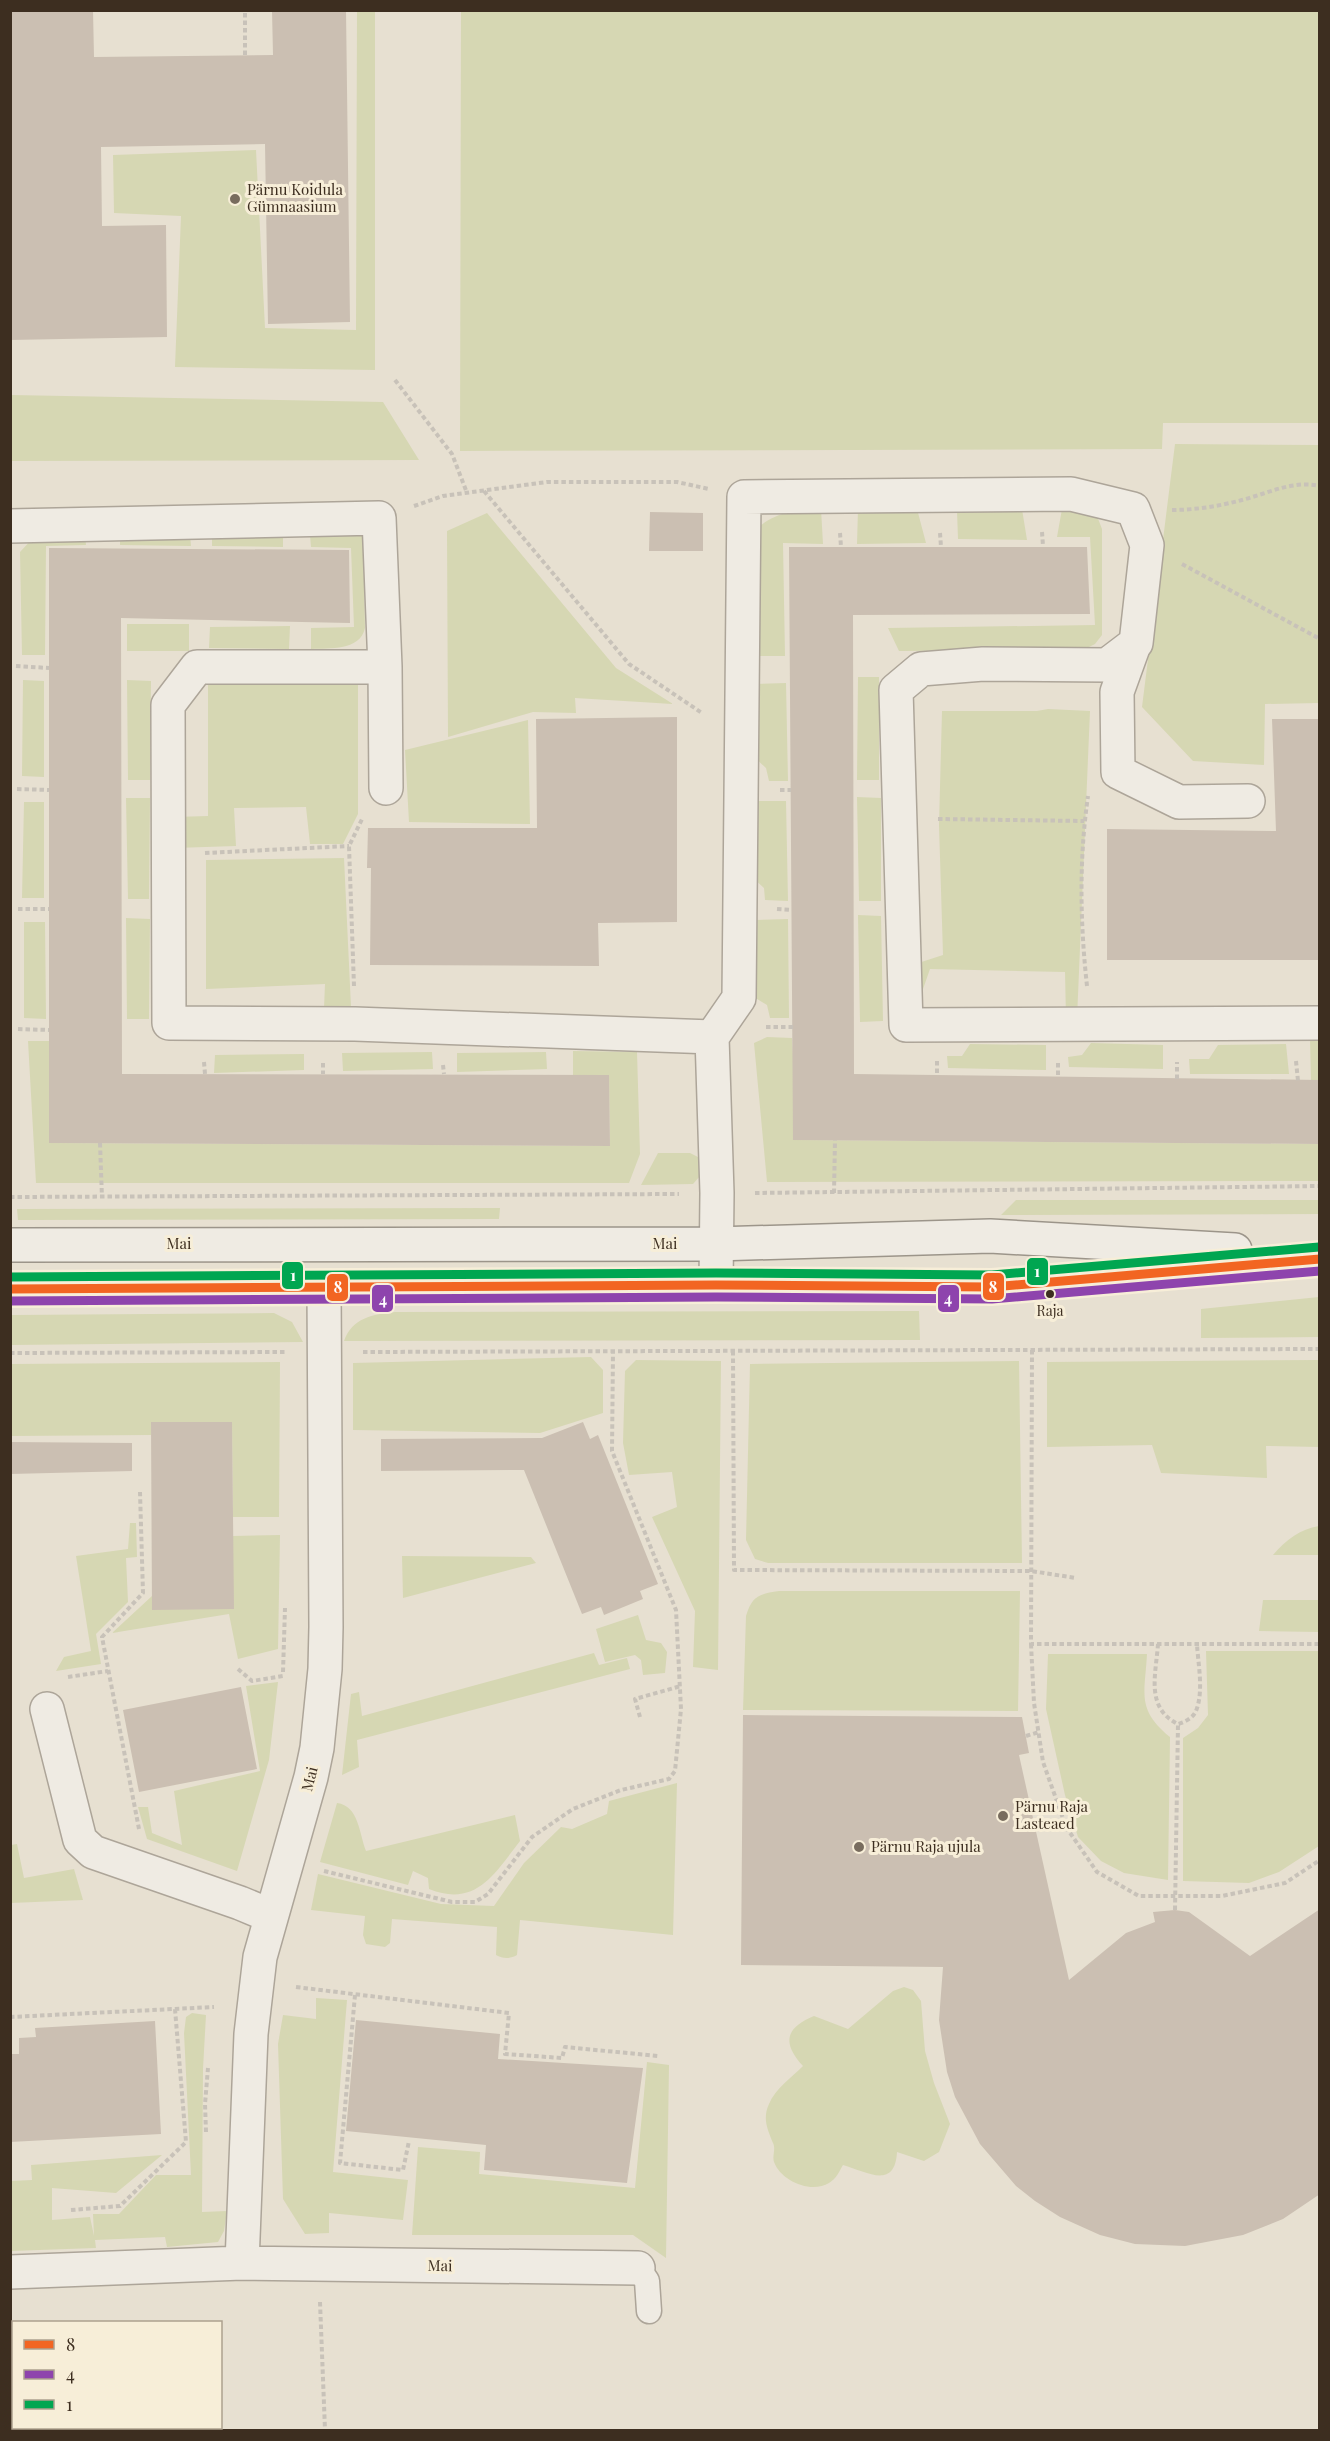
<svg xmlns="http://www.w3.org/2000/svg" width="1330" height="2441" font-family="'Playfair Display',serif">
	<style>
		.green { fill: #d6d7b3 }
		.building { fill: #cbbfb2 }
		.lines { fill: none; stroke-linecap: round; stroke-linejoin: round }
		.lane-casing { stroke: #ada599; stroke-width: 27 }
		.street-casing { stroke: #ada599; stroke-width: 36 }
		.secondary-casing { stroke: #9c958a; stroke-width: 36 }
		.path { stroke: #c8c2b9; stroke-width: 4; stroke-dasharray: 4.5 3; stroke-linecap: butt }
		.lane { stroke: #efebe3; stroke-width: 24 }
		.street { stroke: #efebe3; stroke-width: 33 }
		.secondary { stroke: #efebe3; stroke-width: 33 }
		.bus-1-casing { stroke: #f7eed8; stroke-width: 14 }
		.bus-2-casing { stroke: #f7eed8; stroke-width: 14 }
		.bus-3-casing { stroke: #f7eed8; stroke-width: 14 }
		.bus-1 { stroke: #f26522; stroke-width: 9 }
		.bus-2 { stroke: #8e44ad; stroke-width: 9 }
		.bus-3 { stroke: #00a651; stroke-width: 9 }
		.poi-dot { fill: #786c5e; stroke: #f7eed8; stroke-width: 2 }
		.bus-dot { fill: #3d2e20; stroke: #f7eed8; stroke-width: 2 }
		.labels { text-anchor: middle; stroke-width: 6; stroke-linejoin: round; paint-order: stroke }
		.bus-label { font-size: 14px; fill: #3d2e20; stroke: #f7eed8 }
		.poi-label { font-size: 15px; fill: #3d2e20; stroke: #f7eed8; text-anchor: start }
		.street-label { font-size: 15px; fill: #3d2e20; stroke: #f7eed8 }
		.line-badge { stroke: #f7eed8; stroke-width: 2 }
		.badge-label { font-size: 16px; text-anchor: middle; font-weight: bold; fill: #fff }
	</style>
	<rect width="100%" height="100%" fill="#e7e0d1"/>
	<path class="green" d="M357 11H375V370L175 367 181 216 114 213 113 155 256 150 265 328 356 330Z
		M461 11H1319V423H1163L1162 449 460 451Z
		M11 395 383 402 419 460 11 461Z
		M1175 444 1319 445V703L1265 704 1264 765 1193 761 1142 707Z
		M821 509 823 544 783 543 785 656H759L753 532C774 512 793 510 821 509Z
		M858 509H917L926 543 857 544Z
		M1022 509 1027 540 958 539 957 511Z
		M1062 509 1097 516 1102 529V635L1095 644 1083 650 899 651 888 628 1095 625 1090 537H1057Z
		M487 513 616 668 673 704 575 698 576 713 533 712 448 737 447 531Z
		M120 535H190L191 546 120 545Z
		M212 535 283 536V547L212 546Z
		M310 535H363L365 628C360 651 330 648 311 649V628L354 627 351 548 311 547Z
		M85 536 86 545 46 546 45 655H22L20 552 34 537Z
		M127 624H189V651H127Z
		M290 626 289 649 209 648 210 627Z
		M358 674V814L343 844H310L306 807 234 808 236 846 175 848 174 817 208 816V677Z
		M858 677H879V780H857Z
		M23 680 44 681V777L22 776Z
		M127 680 151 681 150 780H128Z
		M786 683 788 781H769L766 768 754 757 753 684Z
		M1048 709 1090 711 1077 1019 1066 1018 1065 972 930 969 923 989H912L909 966 943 955 939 825 942 711H1037Z
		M528 720 530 824 409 822 405 750Z
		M857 797 881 798V901H859Z
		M126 798H150L149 899H128Z
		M754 801H786L788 901 765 900 764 888 753 878Z
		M24 802H44V898H22Z
		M344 858 351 1007 324 1008 325 984 206 989V860Z
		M858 915 881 916 883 1021 860 1022Z
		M126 918 150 919 149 1019H127Z
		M788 919 789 1018H770L767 1005 754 997 755 920Z
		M24 922H45L46 1019 24 1018Z
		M767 1037 792 1038 798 1140 1319 1144V1181L767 1182 754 1043Z
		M1319 1038V1081H1311L1310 1039Z
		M28 1041H49L50 1143 610 1146 609 1075H573V1051L637 1052 640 1154 629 1183H36Z
		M1091 1043 1163 1045V1069L1069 1067 1068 1057 1082 1055Z
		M970 1044 1046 1045V1070L948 1068 947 1056H962Z
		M1286 1044 1289 1074H1190L1189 1059H1209L1218 1045Z
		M432 1052 433 1069 343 1071 342 1053Z
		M546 1052 547 1069 457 1072V1053Z
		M304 1054V1070L214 1073 215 1055Z
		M658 1153H690L698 1157 700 1176 693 1184 641 1185Z
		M1016 1200H1319L1320 1214 1001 1215Z
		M500 1208 499 1219 18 1220 17 1209Z
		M1319 1297V1337L1201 1338V1309Z
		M919 1311 920 1340 344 1341C352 1318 373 1314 395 1312Z
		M274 1313 292 1322 303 1342 11 1345V1315Z
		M591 1357 603 1370V1413L540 1433 353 1430V1363Z
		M636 1360 721 1361 718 1670 693 1667 695 1611 652 1517 677 1507 672 1472 629 1475 623 1443 625 1371Z
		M1319 1360V1447L1266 1446 1267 1478 1161 1473 1152 1445 1047 1447V1362Z
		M1019 1361 1022 1563H768L755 1559 746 1540 750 1364Z
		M280 1362 279 1517H233L232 1422H151V1435L11 1436 10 1364Z
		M130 1523H136L137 1557 126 1558 128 1602 96 1634 101 1664 56 1671 64 1657 91 1651 76 1556 128 1549Z
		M1319 1526V1555H1273C1286 1540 1300 1529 1319 1526Z
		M280 1535 278 1649 238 1659 229 1614 112 1633 152 1596 233 1536Z
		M402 1556 531 1557 536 1563 403 1598Z
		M779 1591H1020L1018 1711 743 1710 746 1616C752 1596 759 1594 779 1591Z
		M1263 1600H1319V1632L1259 1631Z
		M638 1615 646 1640 661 1643 667 1652 665 1673 643 1675 641 1660 635 1655 605 1662 596 1629Z
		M1206 1651H1319V1846L1279 1872 1249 1883 1183 1881V1738L1198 1728 1208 1715Z
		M594 1653 599 1665 627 1658 630 1669 357 1740 359 1767 342 1775 351 1694 359 1692 362 1716Z
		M1048 1654H1147C1145 1694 1136 1709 1170 1737L1168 1880 1124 1873 1101 1861 1078 1837 1065 1795 1046 1709Z
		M278 1682 269 1760 237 1871 147 1839 138 1807H148L152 1833 182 1845 174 1791 260 1771 246 1686Z
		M677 1783 673 1935 520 1920 517 1955C510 1959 503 1959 496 1955L497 1927 392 1919 390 1943 385 1947 366 1944 363 1935 365 1916 311 1910 318 1874 441 1904 494 1906 524 1863 561 1827 572 1829 607 1814 609 1801Z
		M337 1803C359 1806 359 1833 366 1851L515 1815 520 1841C495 1873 476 1908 429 1889L428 1878 413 1871 408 1885 320 1862Z
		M17 1844 24 1878 74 1869 83 1900 11 1903V1845Z
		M904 1987 913 1990 921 2001 925 2051 934 2083 950 2124 939 2152 924 2161 897 2152C895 2190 867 2172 843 2165 839 2172 836 2179 829 2183 811 2194 781 2181 774 2162 772 2156 776 2149 773 2143 768 2130 762 2119 769 2104 775 2089 792 2077 803 2066 782 2043 785 2028 814 2016L848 2029 893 1991Z
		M316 1998 347 2000 333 2172 408 2180 403 2220 329 2213V2233L305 2234 283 2199 278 2044 283 2015 316 2019Z
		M192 2013 206 2015 203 2069 202 2212 227 2211 224 2231 218 2242 167 2247 165 2237 95 2240 96 2248 11 2251V2181L32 2180 31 2165 162 2155 116 2193 52 2188V2220L90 2217 94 2236 93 2214H119L156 2175H191L184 2033 186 2017Z
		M647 2062 669 2065 666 2258 633 2235H412L418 2147 480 2152 479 2174 635 2188Z"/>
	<path class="building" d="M10 10H93L94 57 273 55 272 10H346L350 322 268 324 265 144 101 147 102 226 166 225 167 337 10 340Z
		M650 512 703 513V551H649Z
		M789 547H1087L1090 614 853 615 854 1074 1320 1080V1144L793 1140Z
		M49 548 349 550 350 623 121 618 122 1074 609 1075 610 1146 49 1143Z
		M677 717V922L598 923 599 966 370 965 371 868H367L368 828H537L536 719Z
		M1272 719H1320V960H1107V829L1276 831Z
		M151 1422H232L234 1609 152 1610Z
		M583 1422 590 1439 598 1435 658 1584 640 1591 643 1599 604 1615 601 1607 582 1614 524 1470 381 1471V1439L542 1438Z
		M10 1442 132 1443V1471L10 1474Z
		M241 1687 257 1769 139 1792 123 1710Z
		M743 1715 1022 1717 1029 1753 1019 1755 1069 1980 1126 1933 1155 1922 1153 1912 1175 1910 1189 1912 1250 1956 1320 1909V2194L1283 2219 1243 2235 1185 2246 1135 2244 1100 2235 1060 2217 1035 2201 1016 2186 980 2144 955 2097 947 2072 939 2020 943 1967 741 1965Z
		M356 2020 500 2034 498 2059 643 2068 627 2183 484 2170 486 2145 346 2131Z
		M155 2021 161 2134 10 2142V2054H19V2038L36 2037 35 2028Z"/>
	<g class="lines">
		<g class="lane-casing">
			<path id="lane" d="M638 2268 647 2281 649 2311"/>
		</g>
		<g class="street-casing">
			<path id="street" d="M10 526 379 518 385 667H197L168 705 169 1023 355 1024 712 1037
				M1134 645 1117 692 1118 772 1179 802 1248 801
				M385 667 386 788
				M716 1285 717 1193 712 1037 739 998 744 497 1071 494 1133 509 1147 545 1136 643 1107 665 983 664 921 669 896 690 906 1025 1320 1023
				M47 1709 80 1840 93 1852 240 1903 271 1916
				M242 2263 251 2034 260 1957 311 1777 317 1748 325 1669 326 1627 324 1288
				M10 2272 242 2263 638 2268"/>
		</g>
		<g class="secondary-casing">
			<path id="secondary" d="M10 1245 716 1244 990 1236 1235 1250
				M10 1289 716 1285 992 1287 1320 1259"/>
		</g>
		<path class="path" d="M245 55V10
			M395 380 452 454 467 493
			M484 491 629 664 702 713
			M414 506 443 496 547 482H677L709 489
			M1172 510C1195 510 1220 506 1242 500 1269 493 1293 480 1320 486
			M1042 532 1043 546
			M840 533 841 547
			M940 533 941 547
			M1182 564 1320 639
			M16 666 49 668
			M17 789 49 790
			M780 790H791
			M938 819 1084 821
			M205 853 349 846
			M18 909H49
			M777 909 791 910
			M354 986 349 846 363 817
			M1087 986C1080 922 1079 859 1088 796
			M766 1027H793
			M18 1029 49 1030
			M937 1061V1075
			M1296 1061 1298 1081
			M204 1062 205 1074
			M323 1063V1074
			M1058 1063V1078
			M443 1065 444 1074
			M1177 1079V1062
			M100 1143 102 1198
			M755 1193 1320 1186
			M834 1193 835 1140
			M10 1197 679 1194
			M1032 1350 1031 1644H1320
			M733 1351 734 1570 1031 1571 1076 1578
			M363 1352 1320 1349
			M10 1353 287 1352
			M1031 1644 1034 1703 1043 1762 1066 1827 1097 1872 1139 1896H1222L1285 1883 1320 1860
			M1158 1644C1156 1674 1145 1708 1178 1724 1185 1722 1193 1718 1196 1711 1204 1691 1198 1664 1197 1644
			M238 1669 252 1681 283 1676
			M283 1672 285 1608
			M68 1677 108 1671
			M640 1717 635 1699 681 1686
			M1026 1736 1039 1732
			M139 1829 102 1637 143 1593 140 1492
			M324 1871 452 1902H475L488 1894 532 1837 573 1809 621 1790 669 1779 675 1771 681 1709 676 1610 612 1451 613 1352
			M1175 1910 1178 1724
			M296 1987 509 2013 505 2054 562 2058 565 2047 658 2056
			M355 1995 340 2163 403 2170 409 2141
			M10 2017 214 2007
			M206 2132 205 2104 208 2068
			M71 2210 120 2206 186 2142 175 2009
			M320 2302 325 2430"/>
		<use href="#lane" class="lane"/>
		<use href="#street" class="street"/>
		<use href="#secondary" class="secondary"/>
		<g class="bus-1-casing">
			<path id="bus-1" d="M10 1289 716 1285 992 1287 1320 1259"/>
		</g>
		<g class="bus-2-casing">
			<path id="bus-2" d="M10 1301 716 1297 992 1299 1320 1271"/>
		</g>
		<g class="bus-3-casing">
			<path id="bus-3" d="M10 1277 716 1273 992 1275 1319 1247"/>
		</g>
		<use href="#bus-1" class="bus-1"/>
		<use href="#bus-2" class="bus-2"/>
		<use href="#bus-3" class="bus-3"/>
	</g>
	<g class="poi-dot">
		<circle cx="235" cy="199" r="6"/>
		<circle cx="1003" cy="1816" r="6"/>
		<circle cx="859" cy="1847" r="6"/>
	</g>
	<circle class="bus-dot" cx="1050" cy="1294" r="5"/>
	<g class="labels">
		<g class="bus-label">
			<text x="1050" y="1316">Raja</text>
		</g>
		<g class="poi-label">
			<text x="247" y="195">Pärnu Koidula<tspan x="247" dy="17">Gümnaasium</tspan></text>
			<text x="1015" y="1812">Pärnu Raja<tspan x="1015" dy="17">Lasteaed</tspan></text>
			<text x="871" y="1852">Pärnu Raja ujula</text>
		</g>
		<g class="street-label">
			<text x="179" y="1249">Mai</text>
			<text x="665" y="1249">Mai</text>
			<text transform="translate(310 1779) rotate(-76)" y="5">Mai</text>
			<text transform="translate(440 2266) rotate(1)" y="5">Mai</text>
		</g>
	</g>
	<g class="line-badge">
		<rect x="1026" y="1257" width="23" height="29" rx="6" fill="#00a651"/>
		<rect x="281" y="1261" width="23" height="29" rx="6" fill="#00a651"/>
		<rect x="982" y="1272" width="23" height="29" rx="6" fill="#f26522"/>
		<rect x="326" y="1273" width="23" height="29" rx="6" fill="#f26522"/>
		<rect x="937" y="1284" width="23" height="29" rx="6" fill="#8e44ad"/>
		<rect x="371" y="1284" width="23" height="29" rx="6" fill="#8e44ad"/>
	</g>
	<g class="badge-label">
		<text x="1037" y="1277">1</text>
		<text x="293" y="1281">1</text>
		<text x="993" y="1293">8</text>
		<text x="338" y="1293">8</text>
		<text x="948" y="1304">4</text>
		<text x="383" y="1305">4</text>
	</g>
	<rect width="1330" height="2441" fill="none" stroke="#3d2e20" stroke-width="24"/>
	<rect x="12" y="2321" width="210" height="108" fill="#f7eed8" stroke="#ada18e" stroke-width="1.5"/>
	<rect x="24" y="2340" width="30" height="9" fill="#f26522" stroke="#ada18e" stroke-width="1.5"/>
	<text x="66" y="2351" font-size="18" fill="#3d2e20">8</text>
	<rect x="24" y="2370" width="30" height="9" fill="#8e44ad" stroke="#ada18e" stroke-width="1.5"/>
	<text x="66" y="2381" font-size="18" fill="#3d2e20">4</text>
	<rect x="24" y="2400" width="30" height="9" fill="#00a651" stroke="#ada18e" stroke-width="1.5"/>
	<text x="66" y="2411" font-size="18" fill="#3d2e20">1</text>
</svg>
